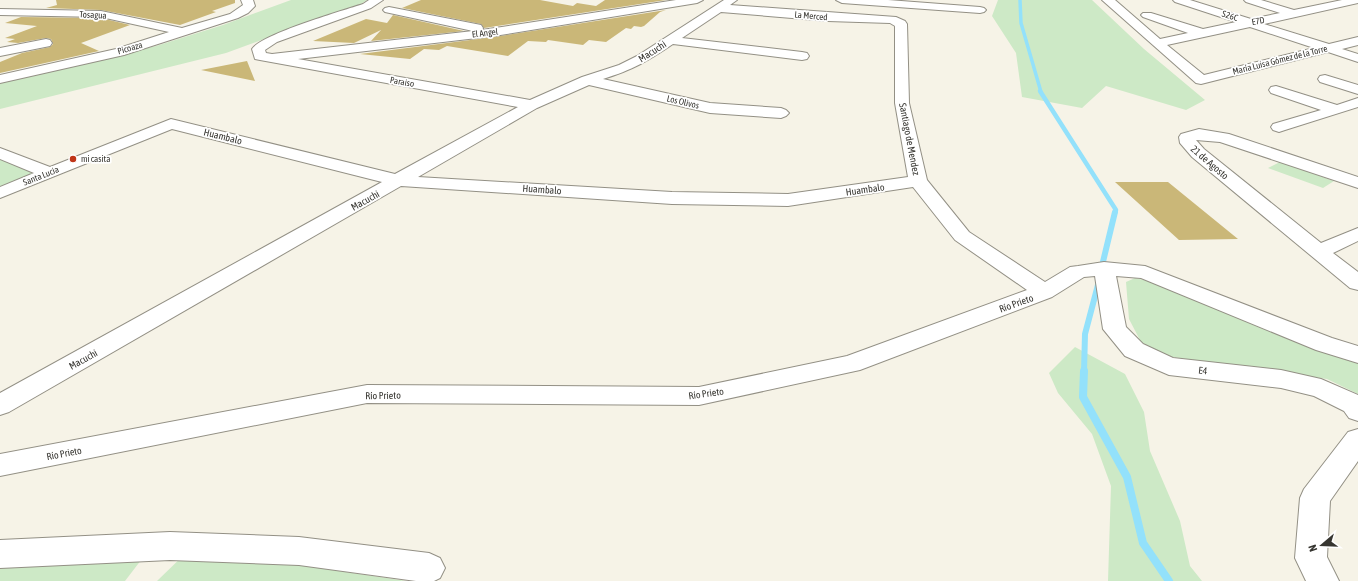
<svg xmlns="http://www.w3.org/2000/svg" width="1358" height="581" font-family="'Asap Condensed',sans-serif">
	<style>
		.green { fill: #cde9c6 }
		.lines { fill: none; stroke-linecap: round; stroke-linejoin: round }
		.stream-far3 { stroke: #93e1fb; stroke-width: 3.5 }
		.stream-far2 { stroke: #93e1fb; stroke-width: 4.5 }
		.stream-far1 { stroke: #93e1fb; stroke-width: 6 }
		.stream { stroke: #93e1fb; stroke-width: 8 }
		.building { fill: #cab778 }
		.minor-casing { stroke: #939085; stroke-width: 2 }
		.minor { fill: #fff; fill-rule: evenodd }
		.poi-dot { fill: #c03518; stroke: #fff; stroke-width: 1.5 }
		.labels { text-anchor: middle; stroke-width: 3.5; stroke-linejoin: round; paint-order: stroke }
		.far-street-label { font-size: 9px; fill: #363530; stroke: #fff }
		.far-poi-label { font-size: 9px; fill: #363530; stroke: #fff; text-anchor: start }
		.street-label { font-size: 10px; fill: #363530; stroke: #fff }
	</style>
	<rect width="100%" height="100%" fill="#f6f3e7"/>
	<path class="green" d="M291 0H367L361 4 226 53 0 109V83L156 46 223 25Z
		M998 0H1092L1144 49 1205 100 1186 110 1106 86 1082 108 1022 97 1016 53 992 16Z
		M0 157 41 173 0 189Z
		M1280 162 1334 181 1323 188 1268 168Z
		M1135 278 1158 283 1358 356V394L1327 379 1166 356 1141 342 1129 319 1126 282Z
		M1075 347 1125 374 1144 412 1150 451 1180 521 1190 566 1202 581H1108L1111 486 1092 434 1058 393 1049 373Z
		M158 538 125 581H0V541Z
		M190 549 407 581H157Z"/>
	<g class="lines">
		<path class="stream-far3" d="M1020 0 1021 23 1041 92"/>
		<path class="stream-far2" d="M1040 91 1116 210 1115 213"/>
		<path class="stream-far1" d="M1101 270 1115 212
			M1084 372 1085 334 1099 281"/>
		<path class="stream" d="M1084 371 1083 397 1127 477 1143 543 1169 581"/>
	</g>
	<path class="building" d="M56 0H235V3L212 11 216 12 180 25 101 10 46 8 57 5Z
		M421 0H540L573 6 577 3 596 6 605 0H666L484 28 481 24 402 8Z
		M666 10 660 12 644 26 641 27 634 26 631 29 626 28 606 42 589 40 583 45 548 40 546 42 528 41 508 56 447 46 439 50 424 49 410 59 360 54 494 37Z
		M393 15 464 31 371 41 381 30 354 43 313 41 366 19 387 23Z
		M21 17 101 18 130 25 81 43 99 51 0 73V62L22 53 50 47 53 44 51 39 46 38 18 43 7 42 15 39 5 38 37 26 5 23Z
		M247 61 255 81 201 70Z
		M1115 182H1168L1238 239 1179 240Z"/>
	<g class="lines">
		<g class="minor-casing">
			<path id="minor" d="M241 0H253L255 6 248 13 238 18 124 55 0 83V75L116 49 169 32 101 17 0 15V9L101 11 182 28 230 14 243 5Z
				M369 0H383L371 8 277 42 265 50 266 53 272 54 473 31 385 12 383 10 385 8 389 7 481 25 483 28 482 30 676 0H703L697 3 494 36 298 59 530 100 582 77 619 65 637 56 724 0H737L730 5 896 17 905 21 907 24 909 103 927 180 969 232 1045 282 1070 267 1078 266 1104 262 1145 266 1332 338 1358 346V363L1316 350 1141 278 1116 276 1126 327 1143 344 1173 358 1281 370 1321 379 1358 395V421L1349 418 1344 411 1314 396 1281 388 1169 375 1125 356 1103 329 1095 276 1084 277 1052 297 860 370 699 405 367 403 0 476V454L367 385 699 387 847 356 1027 290 955 240 913 187 788 206 672 204 401 186 9 412 0 415V393L382 182 172 129 0 198V187L34 173 0 159V148L50 167 171 119 395 174 518 107 260 60 255 59 252 49C262 34 342 11 363 4ZM721 12 828 21 890 23 895 26V103L908 177 788 194 672 192 418 177 537 108 589 85 710 113 781 118 786 116 789 113 786 110 781 108 710 103 603 79C632 70 648 61 673 44L802 60 807 59 809 56 807 53 802 52 682 38Z
				M836 0H888L980 7 984 8 986 10 984 12 980 13 842 3Z
				M1102 0H1115L1160 39 1188 33 1143 17 1141 15 1143 13H1151L1203 29 1236 22 1175 2 1173 0H1190L1251 19 1280 13 1246 2 1244 0H1261L1294 10 1342 0H1358V3L1264 24 1329 44 1358 37V45L1342 49 1358 54V62L1328 52 1201 84 1196 83ZM1250 27 1314 48 1204 75 1167 45Z
				M46 39 50 40 52 43 50 46 0 56V48Z
				M1325 75 1358 85V94L1320 82 1318 79 1320 76Z
				M1276 86 1337 105 1358 98V107L1285 130 1279 132 1273 130 1271 127 1273 124 1321 110 1271 93 1269 90 1271 87Z
				M1199 129 1229 134 1358 177V188L1220 142 1196 140 1204 149 1321 243 1358 228V241L1333 253 1358 272V290L1350 288 1192 157 1180 143 1179 137 1181 134Z
				M1358 429V461L1330 501 1327 557 1339 581H1306L1295 558 1300 498 1304 489 1348 432Z
				M170 532 299 537 429 553 440 558 445 568 440 578 434 581H416L299 565 170 560 0 568V540Z"/>
		</g>
		<use href="#minor" class="minor"/>
	</g>
	<circle class="poi-dot" cx="73" cy="159" r="4"/>
	<g class="labels">
		<g class="far-street-label">
			<text transform="translate(93 15) rotate(3)" y="3">Tosagua</text>
			<text transform="translate(811 16) rotate(5)" y="3">La Merced</text>
			<text transform="translate(1230 16) rotate(18)" y="3">S26C</text>
			<text transform="translate(1258 21) rotate(-11)" y="3">E7D</text>
			<text transform="translate(485 33) rotate(-7)" y="3">El Angel</text>
			<text transform="translate(130 48) rotate(-16)" y="3">Picoaza</text>
			<text transform="translate(1280 60) rotate(-14)" y="3">María Luisa Gómez de la Torre</text>
			<text transform="translate(402 82) rotate(10)" y="3">Paraiso</text>
			<text transform="translate(683 102) rotate(13)" y="3">Los Olivos</text>
			<text transform="translate(41 176) rotate(-22)" y="3">Santa Lucia</text>
		</g>
		<g class="far-poi-label">
			<text x="81" y="162">mi casita</text>
		</g>
		<g class="street-label">
			<text transform="translate(652 51) rotate(-33)" y="4">Macuchi</text>
			<text transform="translate(223 136) rotate(14)" y="4">Huambalo</text>
			<text transform="translate(910 139) rotate(79)" y="4">Santiago de Mendez</text>
			<text transform="translate(1210 162) rotate(41)" y="4">21 de Agosto</text>
			<text transform="translate(542 189) rotate(4)" y="4">Huambalo</text>
			<text transform="translate(865 189) rotate(-8)" y="4">Huambalo</text>
			<text transform="translate(365 200) rotate(-29)" y="4">Macuchi</text>
			<text transform="translate(1016 303) rotate(-20)" y="4">Río Prieto</text>
			<text transform="translate(83 359) rotate(-29)" y="4">Macuchi</text>
			<text transform="translate(1203 370) rotate(6)" y="4">E4</text>
			<text transform="translate(706 393) rotate(-8)" y="4">Río Prieto</text>
			<text transform="translate(383 395) rotate(-1)" y="4">Río Prieto</text>
			<text transform="translate(64 453) rotate(-11)" y="4">Río Prieto</text>
		</g>
	</g>
	<g transform="translate(1322 545) rotate(251)" stroke="#ffffff" stroke-width="3" paint-order="stroke">
	<path d="M0-3L7 15L0 10L-7 15Z" fill="#363530"/>
	<text y="-6" font-size="11" font-weight="bold" text-anchor="middle" fill="#363530">N</text>
	</g>
</svg>
